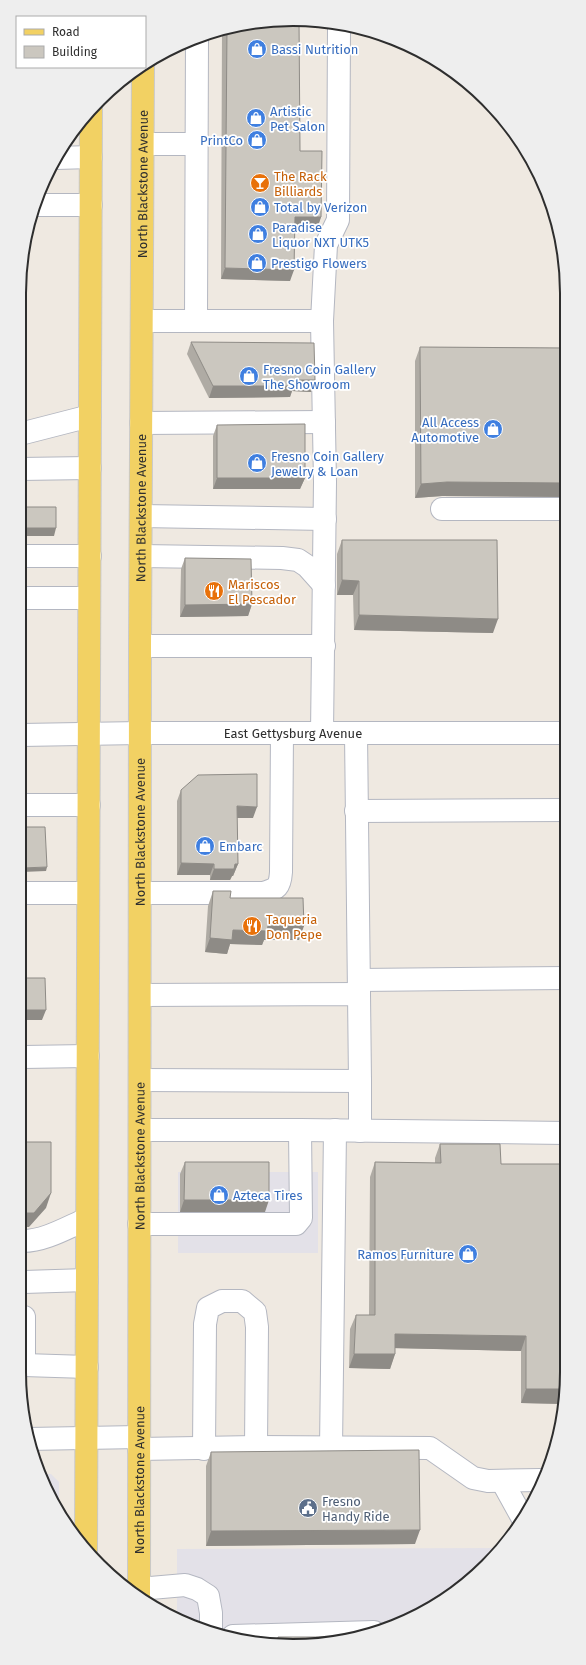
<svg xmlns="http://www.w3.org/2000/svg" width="586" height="1665" font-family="'Fira Sans',sans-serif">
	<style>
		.industrial { fill: #e3e1e8 }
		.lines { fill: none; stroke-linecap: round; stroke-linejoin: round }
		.minor-casing { stroke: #b4b7c1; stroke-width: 24 }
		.major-casing { stroke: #c9c9c9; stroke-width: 24 }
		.minor { stroke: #fff; stroke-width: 22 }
		.major { stroke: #f2d163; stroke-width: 22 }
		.wall { fill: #afaba4 }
		.shaded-wall { fill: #8e8b86 }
		.building { fill: #cbc7bf; stroke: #8e8b86 }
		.labels { text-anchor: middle; stroke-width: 3.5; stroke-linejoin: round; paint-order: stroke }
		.shop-label { font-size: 13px; fill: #366cbe; stroke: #fff; text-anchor: start }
		.food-label { font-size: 13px; fill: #c56008; stroke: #fff; text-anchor: start }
		.street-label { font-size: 13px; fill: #2e2e2e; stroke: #fff }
		.service-label { font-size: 13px; fill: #4e5e75; stroke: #fff; text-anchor: start }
		.rim { fill: none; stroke: #2e2e2e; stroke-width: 2 }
	</style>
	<rect width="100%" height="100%" fill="#efe9e1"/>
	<path class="industrial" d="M178 1172H318V1253H178Z
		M39 1474H51L59 1482V1507Z
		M501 1548 487 1566 445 1600 364 1637 257 1644 177 1619V1549Z"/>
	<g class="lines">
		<g class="minor-casing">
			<g id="minor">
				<path d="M143 144H196"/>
				<path d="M56 158 91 157"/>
				<path d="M35 205H91"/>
				<path d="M142 321H322L326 245 338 220 339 30"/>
				<path d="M196 321 197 37"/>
				<path d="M141 423 324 422"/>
				<path d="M20 434 90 416"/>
				<path d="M20 469 90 468"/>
				<path d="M442 509H565"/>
				<path d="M141 516 325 519"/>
				<path d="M20 556H90"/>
				<path d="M141 556 282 558 298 560 307 566 324 585"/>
				<path d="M20 598H89"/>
				<path d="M140 646H324"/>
				<path d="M322 733 325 482 322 321"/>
				<path d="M356 733 359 994"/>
				<path id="s1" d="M21 735 140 733H566"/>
				<path d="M21 805H89"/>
				<path d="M356 811 566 810"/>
				<path d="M22 893H88"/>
				<path d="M141 893H263C277 889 280 887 281 872L282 733"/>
				<path d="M359 980 566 978"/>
				<path d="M23 1057 88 1056"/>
				<path d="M140 1080 360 1081 359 994 140 995"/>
				<path d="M360 1081V1131"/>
				<path d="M300 1130 566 1133"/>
				<path d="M139 1224H296L301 1218 300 1130H140"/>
				<path d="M23 1241C45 1241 68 1227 87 1219"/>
				<path d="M24 1282 87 1280"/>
				<path d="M24 1317V1358"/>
				<path d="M24 1365 87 1367"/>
				<path d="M28 1439 139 1437"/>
				<path d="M331 1448 335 1130"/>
				<path d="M139 1449 256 1447 430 1448 473 1478 488 1481 541 1480"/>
				<path d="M204 1449 205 1324 208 1308 222 1301H242L255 1312 257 1327 256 1447"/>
				<path d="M502 1481 523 1519"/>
				<path d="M139 1589 185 1585 197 1589 208 1596 211 1613V1630"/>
				<path d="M233 1636 374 1632"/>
			</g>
		</g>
		<g class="major-casing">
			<g id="major">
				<path d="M86 1552 91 109"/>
				<path id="s2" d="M139 1597 140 646 143 67"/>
			</g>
		</g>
		<use href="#minor" class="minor"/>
		<use href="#major" class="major"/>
	</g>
	<path class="wall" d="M257 21 321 217 317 229H295L290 281 221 279 222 29Z
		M191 342 315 380 311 392 292 391 290 397 209 398 187 354Z
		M420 347 565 348V497L442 496 415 498V361Z
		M217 425 305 478 300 489H213V436Z
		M342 540 493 633 354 630 353 595H337V554Z
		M185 558 252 604 248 616 180 617 181 569Z
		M181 790 253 818H237L238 864 233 876H232L230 880H210V875H177V801Z
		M213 891 230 898 299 940H264L262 945 230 944 227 954 205 952 208 906Z
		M440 1144 567 1372 563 1404 521 1403V1351L395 1348V1354L390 1369 349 1368 350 1329 356 1315H369L370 1177 375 1162 435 1163V1158Z
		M185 1162 265 1212H180V1174Z
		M211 1452 415 1544 206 1546V1466Z
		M278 1637 311 1645 276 1644Z"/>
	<path class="shaded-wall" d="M295 217H321L317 229H291Z
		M225 268 294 270 290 281 221 279Z
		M293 380H315L311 392 292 391 290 397 209 398 213 386Z
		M217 478H305L300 489H213Z
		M447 482 565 483V497L442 496 415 498 421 484Z
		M20 528H56L54 536H20Z
		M342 580 359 581 353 595H337Z
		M252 604 248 616 180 617 185 605Z
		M359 615 498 619 493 633 354 630Z
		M237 806 257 807 253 818H233Z
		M181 863 214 864 210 875H177Z
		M235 864H238L233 876H232L230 880H210L214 869Z
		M47 867 46 871 22 872V868Z
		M268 926H304L299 940H264L262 945 230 944 227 954 205 952 210 938 233 930Z
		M22 1010H46L42 1020H22Z
		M51 1193 46 1208 29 1227H23V1213Z
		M184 1200H269L265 1212H180Z
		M395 1334 526 1336 521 1351 390 1348Z
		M354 1354H395L390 1369 349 1368Z
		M526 1389H565L563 1404 521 1403Z
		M420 1530 415 1544 206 1546 211 1531Z"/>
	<path class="building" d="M299 20 300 151H322L321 217H295L294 270 225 268 227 28 257 21Z
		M191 342 314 343 315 380H293L294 386H213Z
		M420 347 565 348V483L447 482 421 484Z
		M305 424V478H217V425Z
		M20 507H56V528H20Z
		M342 540H497L498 619 359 615V581L342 580Z
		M185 558 251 559 252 604 185 605Z
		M257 774V807L237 806 238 864H235L234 869H214V864L181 863V790L198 775Z
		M21 827H45L47 867 22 868Z
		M213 891H231L230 898H303L304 926H268L267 931 233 930 232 940 210 938Z
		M22 978H45L46 1010H22Z
		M23 1142H51V1193L34 1213H23Z
		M440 1144H500L501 1164H567V1372L565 1389H526V1336L395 1334V1354H354L356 1315H375V1162L441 1163Z
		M185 1162H269V1200H184Z
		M419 1450 420 1530 211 1531V1452Z
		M278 1637H361L311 1645 278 1644Z"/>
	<defs>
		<g id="shop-disc" transform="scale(1)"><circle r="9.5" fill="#3f7fe0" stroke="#fff"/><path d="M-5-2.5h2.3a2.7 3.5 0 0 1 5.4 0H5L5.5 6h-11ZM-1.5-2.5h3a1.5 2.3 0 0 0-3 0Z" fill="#fff"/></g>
		<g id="bar-disc" transform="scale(1)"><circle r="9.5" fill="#e8710a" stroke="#fff"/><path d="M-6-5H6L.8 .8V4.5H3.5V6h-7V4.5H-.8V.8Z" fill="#fff"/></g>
		<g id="restaurant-disc" transform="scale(1)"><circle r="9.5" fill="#e8710a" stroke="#fff"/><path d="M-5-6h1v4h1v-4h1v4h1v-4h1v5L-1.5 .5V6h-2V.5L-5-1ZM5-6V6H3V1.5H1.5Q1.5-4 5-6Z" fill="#fff"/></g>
		<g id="civic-disc" transform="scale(1)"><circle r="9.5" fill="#5c6f8a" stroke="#fff"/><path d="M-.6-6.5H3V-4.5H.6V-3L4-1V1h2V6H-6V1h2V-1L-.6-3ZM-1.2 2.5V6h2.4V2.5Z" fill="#fff"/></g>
	</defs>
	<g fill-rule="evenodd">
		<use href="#shop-disc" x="257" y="49"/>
		<use href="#shop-disc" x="256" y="118"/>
		<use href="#shop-disc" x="257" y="140"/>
		<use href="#bar-disc" x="260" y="183"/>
		<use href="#shop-disc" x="260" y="207"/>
		<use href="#shop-disc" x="258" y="234"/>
		<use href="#shop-disc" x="257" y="263"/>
		<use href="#shop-disc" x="249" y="376"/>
		<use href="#shop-disc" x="493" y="429"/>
		<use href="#shop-disc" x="257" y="463"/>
		<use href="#restaurant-disc" x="214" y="591"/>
		<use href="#shop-disc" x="205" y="846"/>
		<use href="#restaurant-disc" x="252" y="926"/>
		<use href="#shop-disc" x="219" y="1195"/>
		<use href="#shop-disc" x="468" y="1254"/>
		<use href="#civic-disc" x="308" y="1508"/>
	</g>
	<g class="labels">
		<g class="shop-label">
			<text x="271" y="54">Bassi Nutrition</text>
			<text x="270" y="116">Artistic<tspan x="270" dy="15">Pet Salon</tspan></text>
			<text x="243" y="145" text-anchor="end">PrintCo</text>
			<text x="274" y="212">Total by Verizon</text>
			<text x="272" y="232">Paradise<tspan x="272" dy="15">Liquor NXT UTK5</tspan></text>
			<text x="271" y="268">Prestigo Flowers</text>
			<text x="263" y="374">Fresno Coin Gallery<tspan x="263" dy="15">The Showroom</tspan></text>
			<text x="479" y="427" text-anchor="end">All Access<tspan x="479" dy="15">Automotive</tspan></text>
			<text x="271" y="461">Fresno Coin Gallery<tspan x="271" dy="15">Jewelry &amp; Loan</tspan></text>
			<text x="219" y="851">Embarc</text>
			<text x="233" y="1200">Azteca Tires</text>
			<text x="454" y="1259" text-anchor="end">Ramos Furniture</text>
		</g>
		<g class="food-label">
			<text x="274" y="181">The Rack<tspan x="274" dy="15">Billiards</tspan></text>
			<text x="228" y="589">Mariscos<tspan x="228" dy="15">El Pescador</tspan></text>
			<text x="266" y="924">Taqueria<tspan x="266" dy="15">Don Pepe</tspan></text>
		</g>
		<g class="street-label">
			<text dy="5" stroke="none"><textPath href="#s2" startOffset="1413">North Blackstone Avenue</textPath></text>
			<text dy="5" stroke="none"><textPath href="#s2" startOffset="1089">North Blackstone Avenue</textPath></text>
			<text dy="5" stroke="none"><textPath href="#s1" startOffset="272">East Gettysburg Avenue</textPath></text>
			<text dy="5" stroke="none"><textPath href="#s2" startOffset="765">North Blackstone Avenue</textPath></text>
			<text dy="5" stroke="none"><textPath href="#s2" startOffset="441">North Blackstone Avenue</textPath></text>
			<text dy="5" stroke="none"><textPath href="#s2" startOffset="117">North Blackstone Avenue</textPath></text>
		</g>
		<g class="service-label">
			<text x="322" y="1506">Fresno<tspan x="322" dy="15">Handy Ride</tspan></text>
		</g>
	</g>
	<path d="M0 0H586V1665H0ZM293 26H293A267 267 0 0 1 560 293V1372A267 267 0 0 1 293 1639H293A267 267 0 0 1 26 1372V293A267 267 0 0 1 293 26Z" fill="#eee" fill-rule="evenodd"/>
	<path class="rim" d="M293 26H293A267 267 0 0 1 560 293V1372A267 267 0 0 1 293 1639H293A267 267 0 0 1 26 1372V293A267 267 0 0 1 293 26Z"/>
	<rect x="16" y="16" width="130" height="52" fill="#ffffff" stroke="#ababab"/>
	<rect x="24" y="29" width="20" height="6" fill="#f2d163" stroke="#ababab"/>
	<text x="52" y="36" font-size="12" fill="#2e2e2e">Road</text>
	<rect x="24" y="46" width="20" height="12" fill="#cbc7bf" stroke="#ababab"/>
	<text x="52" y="56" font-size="12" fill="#2e2e2e">Building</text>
</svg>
